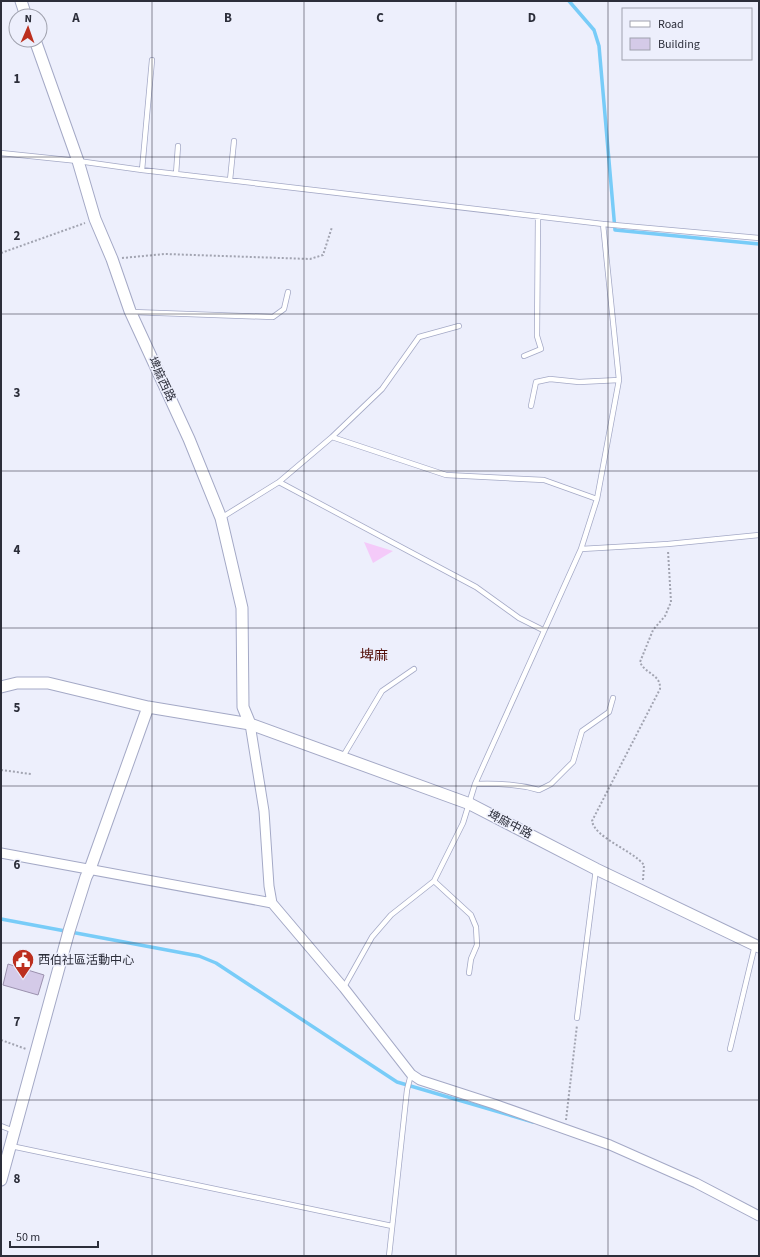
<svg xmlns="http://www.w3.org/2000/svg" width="760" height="1257" font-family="'Source Sans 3','Noto Sans TC',sans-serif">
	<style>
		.green { fill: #f4caf9 }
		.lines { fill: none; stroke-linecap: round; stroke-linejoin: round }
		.stream { stroke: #78ccf8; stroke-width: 3.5 }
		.building { fill: #d4cae8; stroke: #9b91ae }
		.service-casing { stroke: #a4a9c6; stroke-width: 6 }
		.minor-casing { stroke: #a4a9c6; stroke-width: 11 }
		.tertiary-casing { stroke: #a4a9c6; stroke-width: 13 }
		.path { stroke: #a2a4b1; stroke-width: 2; stroke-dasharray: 2 2; stroke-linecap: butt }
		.service { stroke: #fff; stroke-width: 4.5 }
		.minor { stroke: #fff; stroke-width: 9 }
		.tertiary { stroke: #fff; stroke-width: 11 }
		.grid { fill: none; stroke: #2c2e3a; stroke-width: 1; stroke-opacity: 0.55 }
		.labels { text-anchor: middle; stroke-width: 3; stroke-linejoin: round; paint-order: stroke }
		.street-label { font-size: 12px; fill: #2c2e3a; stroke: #edeffc }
		.poi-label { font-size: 12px; fill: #2c2e3a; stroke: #edeffc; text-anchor: start }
		.quarter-label { font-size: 14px; fill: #500c05; stroke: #edeffc }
		.grid-label { font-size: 13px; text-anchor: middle; font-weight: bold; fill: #2c2e3a; stroke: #edeffc; stroke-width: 3; stroke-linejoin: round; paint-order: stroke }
	</style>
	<rect width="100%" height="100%" fill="#edeffc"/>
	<path class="green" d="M364 542 393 551 373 563Z"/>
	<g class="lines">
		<path class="stream" d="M569 1 594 30 599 46 615 230 759 244
			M1 919 199 956 216 963 397 1082 533 1122"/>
	</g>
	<path class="building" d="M8 964 44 975 38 995 3 985Z"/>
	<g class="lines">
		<g class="service-casing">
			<path id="service" d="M1 153 78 161 142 170 603 224 759 238
				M142 170 152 60
				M176 174 178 146
				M230 180 234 141
				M132 312 273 317 284 309 288 292
				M524 356 541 349 537 336 538 216
				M531 406 536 382 550 379 579 382 619 380
				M332 437 382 389 419 337 459 326
				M279 482 476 587 519 618 543 630
				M221 518 279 482 332 437 446 475 544 480 597 499
				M581 549 668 544 759 535
				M342 758 382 691 414 669
				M475 784C498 783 517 784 539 790L551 784 573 762 582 731 609 712 613 698
				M434 881 471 915 476 927 477 945 471 959 469 973
				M344 987 372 937 391 915 434 881 463 823 475 784 581 549 597 499 619 380 603 224
				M577 1018 596 869
				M730 1049 755 945
				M1 1126 14 1131
				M11 1146 392 1226
				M389 1256 407 1090 411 1074"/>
		</g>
		<g class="minor-casing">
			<path id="minor" d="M250 724 264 811 269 886 272 903 344 988 411 1074 420 1080 494 1104 610 1145 696 1183 759 1216
				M1 853 272 903"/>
		</g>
		<g class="tertiary-casing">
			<path id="tertiary" d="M21 1 26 16
				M35 40 78 161 95 219 112 259 130 311 189 439 221 518 242 608 243 707 250 724
				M1 687 17 683H48L148 707 250 724 470 804 596 869 759 947
				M1 1180 69 931 86 877 90 869 148 707"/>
		</g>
		<path class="path" d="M1 253 85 223
			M122 258 165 254 310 259 323 255 332 227
			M1 770 31 774
			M643 880 644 865C632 850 595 838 592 821L660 689C661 674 645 674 640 662L653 630 665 616 671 602 668 551
			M1 1040 26 1049
			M566 1120 577 1025"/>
		<use href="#service" class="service"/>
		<use href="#minor" class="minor"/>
		<use href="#tertiary" class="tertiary"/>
	</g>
	<path class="grid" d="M152 1V1256M304 1V1256M456 1V1256M608 1V1256M1 157H759M1 314H759M1 471H759M1 628H759M1 786H759M1 943H759M1 1100H759"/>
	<defs>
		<g id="civic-pin" transform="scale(1.15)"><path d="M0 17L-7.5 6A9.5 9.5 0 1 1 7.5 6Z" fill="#bc2f1e" stroke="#edeffc"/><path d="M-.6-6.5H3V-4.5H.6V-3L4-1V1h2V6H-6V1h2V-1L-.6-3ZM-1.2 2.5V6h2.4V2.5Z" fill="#fff"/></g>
	</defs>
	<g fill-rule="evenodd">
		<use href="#civic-pin" x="23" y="960"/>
	</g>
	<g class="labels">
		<g class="street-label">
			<text transform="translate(162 379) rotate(65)" y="4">埤麻西路</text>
			<text transform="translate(510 824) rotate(27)" y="4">埤麻中路</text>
		</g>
		<g class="poi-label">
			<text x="38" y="964">西伯社區活動中心</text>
		</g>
		<g class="quarter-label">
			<text x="374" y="660">埤麻</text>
		</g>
	</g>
	<g class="grid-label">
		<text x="76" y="22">A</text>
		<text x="228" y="22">B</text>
		<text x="380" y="22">C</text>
		<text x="532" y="22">D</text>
		<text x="17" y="83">1</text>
		<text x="17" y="240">2</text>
		<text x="17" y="397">3</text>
		<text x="17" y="554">4</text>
		<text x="17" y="712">5</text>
		<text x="17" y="869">6</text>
		<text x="17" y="1026">7</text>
		<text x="17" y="1183">8</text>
	</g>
	<rect width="760" height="1257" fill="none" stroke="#2c2e3a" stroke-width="4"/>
	<rect x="622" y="8" width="130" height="52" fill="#edeffc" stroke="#a0a2ae"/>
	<rect x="630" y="21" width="20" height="6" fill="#ffffff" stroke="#a0a2ae"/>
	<text x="658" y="28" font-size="12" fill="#2c2e3a">Road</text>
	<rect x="630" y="38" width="20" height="12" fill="#d4cae8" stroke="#a0a2ae"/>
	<text x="658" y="48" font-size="12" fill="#2c2e3a">Building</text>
	<g transform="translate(28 28) rotate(2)"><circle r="19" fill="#edeffc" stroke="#a0a2ae"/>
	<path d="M0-3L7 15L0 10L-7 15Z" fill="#bc2f1e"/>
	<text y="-6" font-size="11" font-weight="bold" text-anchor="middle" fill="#2c2e3a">N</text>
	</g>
	<path d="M10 1241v6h88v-6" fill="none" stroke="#2c2e3a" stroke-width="2"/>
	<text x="16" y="1241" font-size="12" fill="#2c2e3a" stroke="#edeffc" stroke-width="3" paint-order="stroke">50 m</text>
</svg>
